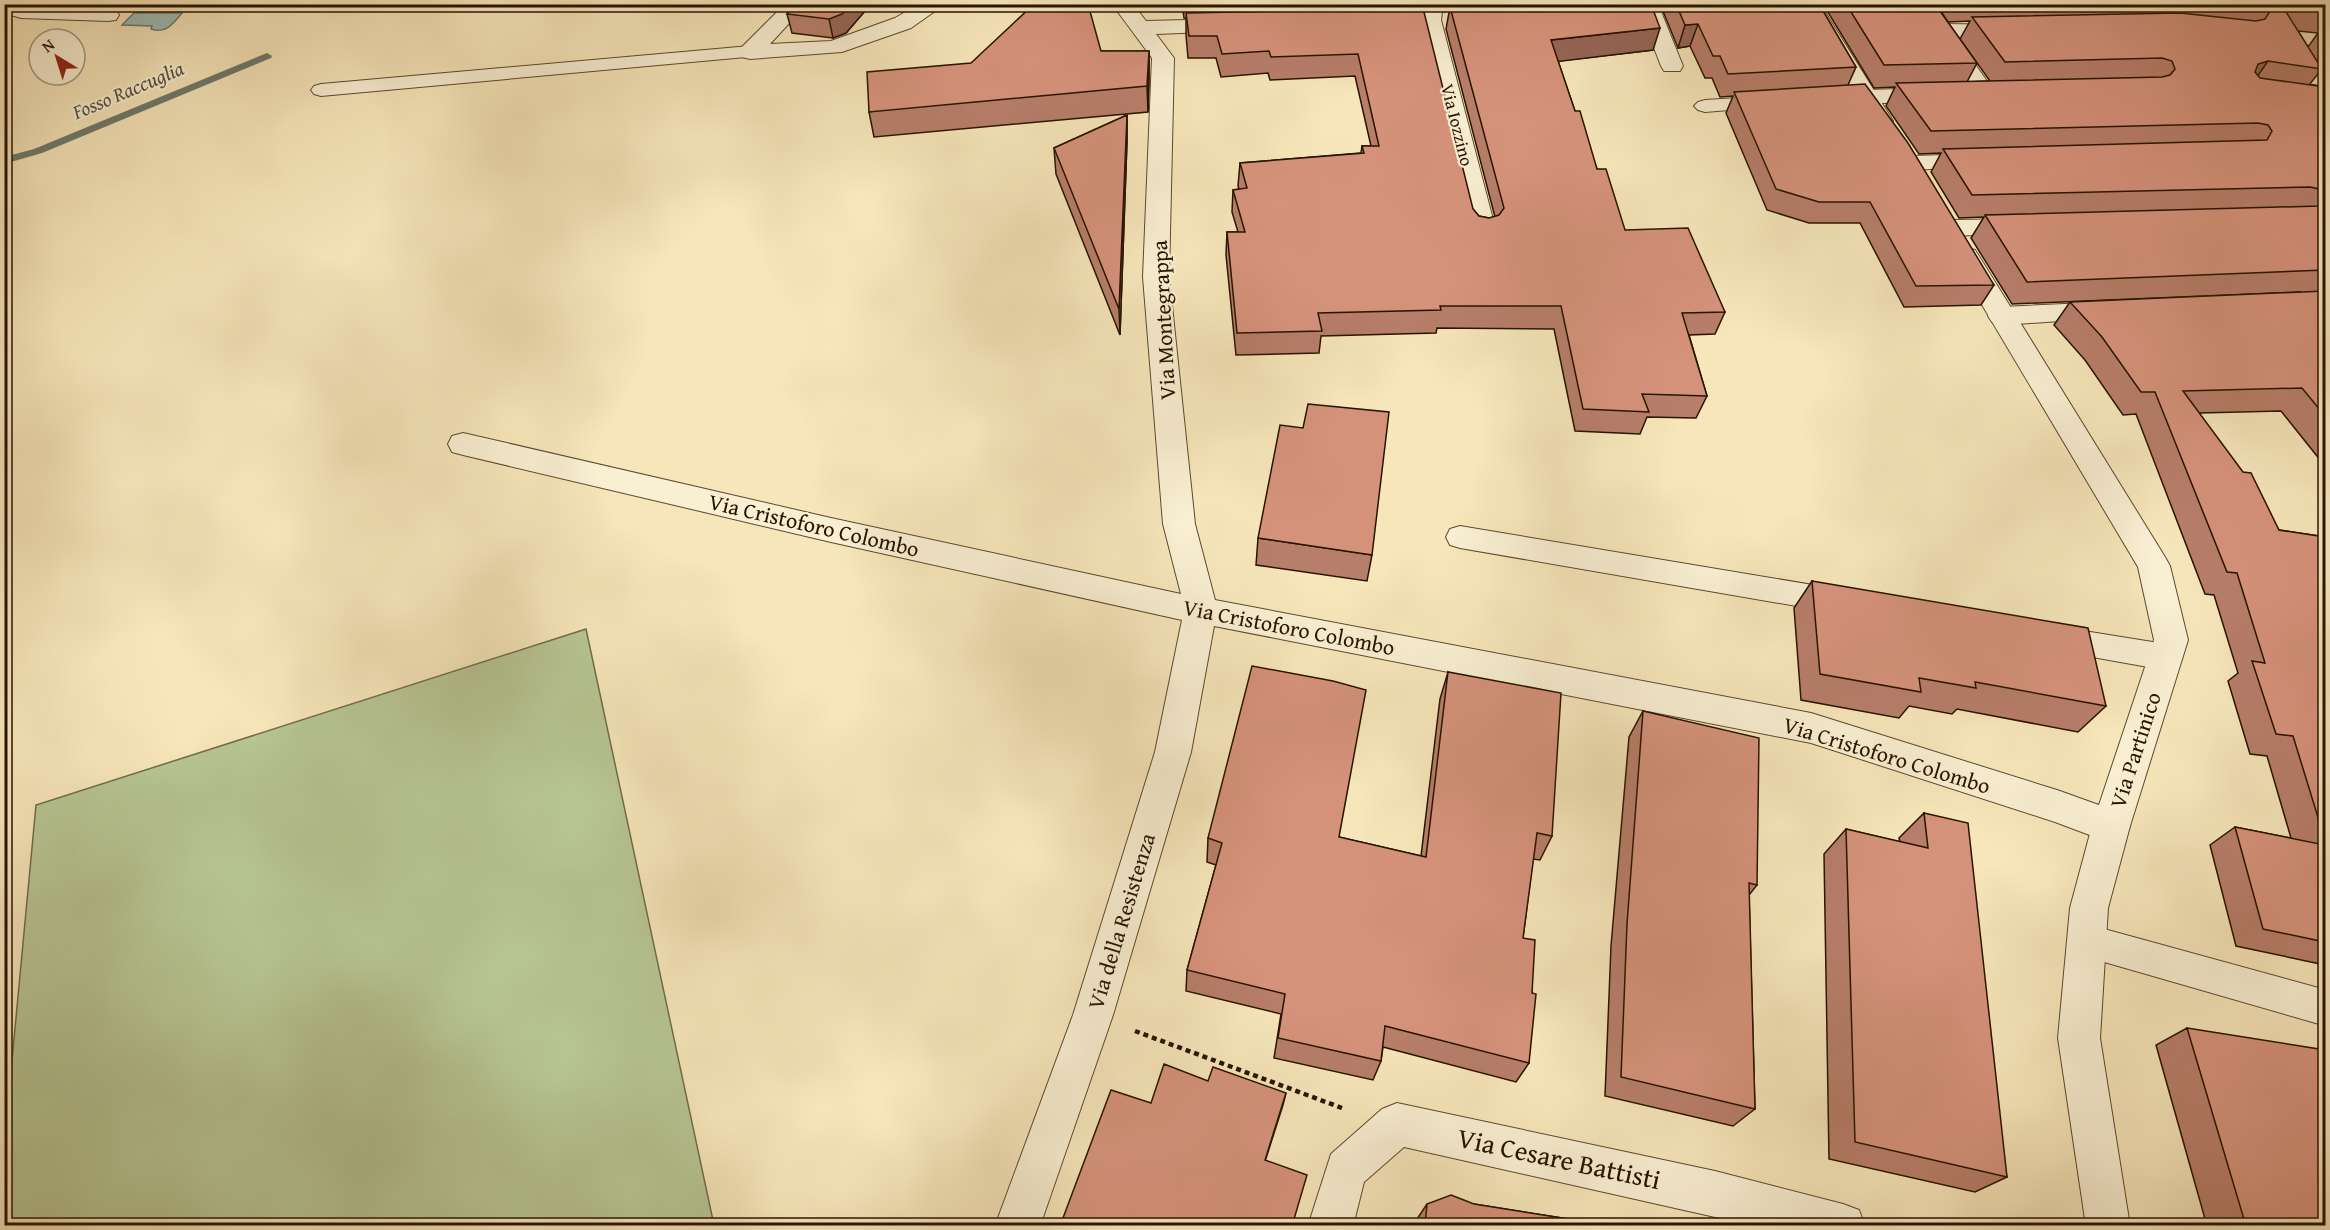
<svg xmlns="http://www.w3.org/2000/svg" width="2330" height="1230" font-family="'Gentium Book Plus',serif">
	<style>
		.green { fill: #b7c694; stroke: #706c4a; stroke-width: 1.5 }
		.water { fill: #9dbeb5; stroke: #6e7a6d; stroke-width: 1.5 }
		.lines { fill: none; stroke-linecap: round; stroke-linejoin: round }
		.stream { fill: #6e7a6d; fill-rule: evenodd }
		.service-casing { stroke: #5c482e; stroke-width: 2 }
		.minor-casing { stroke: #5c482e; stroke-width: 2 }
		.tertiary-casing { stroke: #5c482e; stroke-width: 2 }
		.path { stroke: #281300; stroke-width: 4.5; stroke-dasharray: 5 4; stroke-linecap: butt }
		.service { fill: #f9efd2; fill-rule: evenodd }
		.minor { fill: #f9efd2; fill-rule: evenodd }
		.tertiary { fill: #f9efd2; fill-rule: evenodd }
		.wall { fill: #b77e6a; stroke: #281300; stroke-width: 1.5; fill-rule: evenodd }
		.shaded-wall { fill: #956656; stroke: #281300; stroke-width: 1.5 }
		.building { fill: #d5927b; stroke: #281300; stroke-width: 1.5 }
		.labels { text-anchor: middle; stroke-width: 4.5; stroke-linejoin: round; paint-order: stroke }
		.far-street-label { font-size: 18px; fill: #281300; stroke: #f9efd2 }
		.far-water-label { font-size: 20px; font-style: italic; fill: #514f3f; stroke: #f9efd2 }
		.street-label { font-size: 22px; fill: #281300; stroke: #f9efd2 }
		.near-street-label { font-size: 27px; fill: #281300; stroke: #f9efd2 }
	</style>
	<rect width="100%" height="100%" fill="#f6e6ba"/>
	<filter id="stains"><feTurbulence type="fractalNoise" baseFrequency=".00333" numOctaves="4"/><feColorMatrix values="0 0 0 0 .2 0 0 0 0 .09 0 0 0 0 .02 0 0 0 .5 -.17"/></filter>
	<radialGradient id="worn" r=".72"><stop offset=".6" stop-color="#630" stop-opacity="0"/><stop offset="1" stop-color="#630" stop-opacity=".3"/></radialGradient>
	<path class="green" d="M586 629 714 1225H5V1135L36 805Z"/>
	<path class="water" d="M134 13H182C173 24 166 34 151 29L152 26 122 25Z"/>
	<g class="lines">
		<path class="stream" d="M267 53 272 56 271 58 42 153 4 164V157L34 149Z"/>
		<g class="service-casing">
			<path id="service" d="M750 46 757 48 760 52 757 56 321 96 314 94 311 90 314 86 321 84Z
				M1771 96 1778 98 1782 102 1778 106 1705 112 1698 110 1694 106 1698 102 1705 100Z
				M1460 526 1843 590 1854 594 1858 602 1854 610 1843 614 1460 548 1450 545 1446 537 1450 529Z
				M2053 626 2165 644 2176 648 2180 657 2176 666 2165 670 2053 650 2042 647 2038 638 2042 629Z
				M2086 924 2326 990V1026L2073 953 2068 941 2073 929Z"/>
		</g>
		<g class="minor-casing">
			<path id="minor" d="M4 4 108 9 116 10 119 15 116 20 108 21 21 18 4 13Z
				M785 4H807L770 44 831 41 895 18 919 4H945L911 28 842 52 750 59 742 57 739 52 742 47Z
				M1112 4H1133L1146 21 1231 19 1239 20 1242 25 1239 30 1231 31 1156 34 1174 58 1169 277 1195 524 1215 600 1811 713 2057 790 2124 814 2130 826 2124 838 2111 843 2055 822 1811 743 1214 626 1191 752 1113 1015 1040 1226H995L1073 1015 1155 752 1182 620 831 542 463 455 452 452 448 444 452 436 463 433 831 518 1181 594 1163 524 1143 277 1152 58Z
				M1424 4H1459L1457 9 1442 12 1441 20 1496 231 1492 237 1483 239 1474 237 1470 231 1419 20Z
				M1637 4H1658L1683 66 1680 71H1664L1661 66Z
				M1912 4H1933L1947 24 2016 25 2019 30 2016 35 2008 37H1956L1996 94 1993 99H1977Z
				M2252 4H2273L2326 85V110L2318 108Z
				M1935 88 1943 90 1946 95 1943 100 1865 104 1857 102 1853 97 1857 92 1865 90Z
				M1981 154 1990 156 1993 161 1990 166 1911 170 1902 168 1899 163 1902 158 1911 156Z
				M2023 219 2032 221 2036 227 2032 233 1950 236 1941 234 1937 228 1941 222 1950 220Z
				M2108 302 2118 305 2122 311 2118 317 2002 325 1992 322 1988 316 1992 310 2002 307Z
				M1397 1103 1715 1171 1843 1204 1859 1210 1865 1226H1755L1404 1147 1364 1182 1353 1226H1308L1331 1154 1382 1109Z"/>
		</g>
		<g class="tertiary-casing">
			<path id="tertiary" d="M1799 4H1820L1893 121 1889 126H1873Z
				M1966 248 1975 250 1979 256 2165 557 2170 566 2188 640 2130 826 2108 908 2100 1038 2130 1226H2086L2058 1038 2070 908 2092 826 2154 640 2138 567 1953 256 1957 250Z"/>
		</g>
		<path class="path" d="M1135 1031 1342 1108"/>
		<use href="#service" class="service"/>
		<use href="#minor" class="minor"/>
		<use href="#tertiary" class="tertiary"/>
	</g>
	<path class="wall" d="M723 4H782L776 10 724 9Z
		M871 4 846 33 833 38 792 33 787 14Z
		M1182 4H1334L1333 10 1473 209 1479 216 1489 218 1495 217 1446 29 1450 7H1457V4H1651L1653 50 1558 61 1575 111 1597 169 1625 230 1725 312 1715 334 1689 335 1707 396 1696 418 1647 417 1640 434 1575 431 1554 329 1437 328 1436 333 1321 336 1319 353 1236 355 1226 255 1227 232H1238L1232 212 1233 190 1239 189 1238 186 1240 163 1361 153 1362 146H1371L1355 76 1270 80 1268 73 1221 77 1216 58H1188L1186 35V18H1184Z
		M1660 4H1819L1856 67 1848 85 1994 285 1981 305 1904 307 1860 223H1809L1767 210 1726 113 1733 96 1720 97 1712 78H1705L1690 46 1678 48Z
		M1823 4H1935L1977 63 1967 82 1990 81 1960 39 1970 21 1948 22 1936 4H2325V80L2320 71 2310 84 2325 87V466L2281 411 2199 413 2279 530 2325 537V965L2236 946 2210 845 2235 827 2291 838 2267 756 2250 754 2228 681 2238 673 2214 595 2205 594 2136 414 2123 415 2085 360 2054 325 2070 302 2301 292 2012 304 1971 238 1984 217 1959 218 1931 172 1941 153 1919 154 1886 106 1895 87 1874 88ZM2298 31 2318 33 2308 47Z
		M1101 51H1149V76L1148 112 874 137 869 112Z
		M1127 115V141L1120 335 1056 174 1054 148Z
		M1258 538 1372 555 1367 581 1256 565Z
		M1812 581 2106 706 2078 732 1957 709 1952 714 1909 706 1899 718 1801 700 1794 608Z
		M1448 672 1552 836 1540 860 1533 859 1523 938 1532 993 1529 1063 1516 1082 1383 1047 1381 1061 1373 1080 1274 1058 1281 1014 1186 991 1187 970 1216 865 1207 862 1208 838 1339 837 1421 856 1440 699Z
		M1643 711 1757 885 1749 895 1755 1109 1733 1126 1605 1096 1611 946 1629 737Z
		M1924 813 2007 1177 1975 1192 1829 1159 1824 854 1846 829 1900 842 1899 838Z
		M2187 1028 2325 1226H2207L2156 1045Z
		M1427 1204H1474L1613 1226H1416L1417 1219Z"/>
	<path class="shaded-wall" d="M774 4H782L776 10Z
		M851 4H871L846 33 833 38 829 19Z
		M1698 24 1690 46 1678 48 1685 25Z
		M1660 28 1653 50 1546 63 1551 40Z
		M1149 51V76L1148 112 1147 86Z
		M2268 61 2252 84 2242 87 2258 64Z
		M1127 115V141L1120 335 1119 309Z
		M1286 1093 1283 1105 1262 1171 1265 1160Z"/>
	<path class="building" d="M796 4H851L842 14 829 19 787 14Z
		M1034 4H1088L1101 51H1149L1147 86 869 112 867 72 971 63Z
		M1461 4H1651L1660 28 1551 40 1575 111H1580L1597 169H1606L1625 230 1688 228 1725 312 1682 313 1707 396 1642 394 1649 412 1583 409 1561 306H1440L1441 310 1318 313 1322 331 1237 333 1227 232H1245L1233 190 1247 188 1240 163 1364 153 1362 146H1379L1358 54 1271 57 1269 51 1222 54 1217 36H1189L1186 13 1423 8 1473 209 1479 216 1489 218 1499 215 1504 208 1450 7H1461Z
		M1676 4H1819L1856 67 1728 74 1720 56H1713L1698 24 1685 25Z
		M1846 4H1935L1977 63 1884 65Z
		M2263 4H2281L2322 69 2268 61 2258 64 2255 72 2260 78 2325 87V270L2027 282 1985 215 2319 206 2325 196 2319 189 2310 187 1972 195 1943 149 2267 140 2272 131 2268 125 2258 123 1931 131 1896 83 2162 77 2170 75 2175 69 2172 61 2162 58 2005 62 1972 17 2180 13 2256 21 2265 19 2269 13 2265 5Z
		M2306 4H2325V10L2309 9Z
		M1865 84 1908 143 1994 285 1916 286 1870 202H1819L1776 189 1734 92Z
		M1127 115 1119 309 1054 148Z
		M2325 291V416L2302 388 2183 391 2243 472 2251 473 2279 530 2325 537V840L2293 736 2276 734 2252 661 2265 663 2237 573 2227 572 2155 392H2141L2102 337 2070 302Z
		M1308 404 1389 412 1372 555 1258 538 1280 425 1303 428Z
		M1812 581 2088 628 2106 706 1975 682 1976 688 1919 678 1921 692 1820 674Z
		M1252 666 1333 681 1366 690 1339 837 1426 857 1448 672 1561 693 1552 836 1537 833 1523 938 1535 940 1532 993 1536 994 1529 1063 1385 1026 1381 1061 1278 1038 1285 994 1187 970 1222 843 1208 838Z
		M1643 711 1759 738 1757 885 1749 883 1755 1109 1621 1077 1627 924Z
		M1924 813 1968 823 2007 1177 1855 1142 1846 829 1928 848Z
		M2235 827 2325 845V942L2263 929Z
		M2187 1028 2325 1050V1226H2246Z
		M1164 1064 1208 1081 1213 1067 1286 1093 1265 1160 1307 1175 1292 1226H1060L1111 1090 1151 1103Z
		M1451 1195 1474 1204 1613 1226H1425L1427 1204Z"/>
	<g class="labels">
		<g class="far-street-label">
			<text transform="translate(1457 125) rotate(76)" y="6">Via Iozzino</text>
		</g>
		<g class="far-water-label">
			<text transform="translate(128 90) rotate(-23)" y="7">Fosso Raccuglia</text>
		</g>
		<g class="street-label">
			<text transform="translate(1163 320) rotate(-93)" y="8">Via Montegrappa</text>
			<text transform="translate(814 525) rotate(13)" y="8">Via Cristoforo Colombo</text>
			<text transform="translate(1289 627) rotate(11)" y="8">Via Cristoforo Colombo</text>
			<text transform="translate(2135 750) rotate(-72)" y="8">Via Partinico</text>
			<text transform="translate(1887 755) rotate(17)" y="8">Via Cristoforo Colombo</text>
			<text transform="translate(1121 921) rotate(-73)" y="8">Via della Resistenza</text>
		</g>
		<g class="near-street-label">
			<text transform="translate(1559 1159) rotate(12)" y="9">Via Cesare Battisti</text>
		</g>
	</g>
	<rect width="2330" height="1230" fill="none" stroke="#f6e6ba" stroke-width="24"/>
	<rect x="6" y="6" width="2318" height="1218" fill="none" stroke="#281300" stroke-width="3"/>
	<rect x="12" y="12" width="2306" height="1206" fill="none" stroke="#281300" stroke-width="1.5"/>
	<g transform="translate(57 57) rotate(322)"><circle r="28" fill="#f9efd2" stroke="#a5977e" stroke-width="1.5"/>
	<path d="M0-4.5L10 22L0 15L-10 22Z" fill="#8f2418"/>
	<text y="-9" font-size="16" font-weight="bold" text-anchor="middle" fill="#281300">N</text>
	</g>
	<rect width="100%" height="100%" filter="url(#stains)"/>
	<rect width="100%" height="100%" fill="url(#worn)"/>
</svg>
